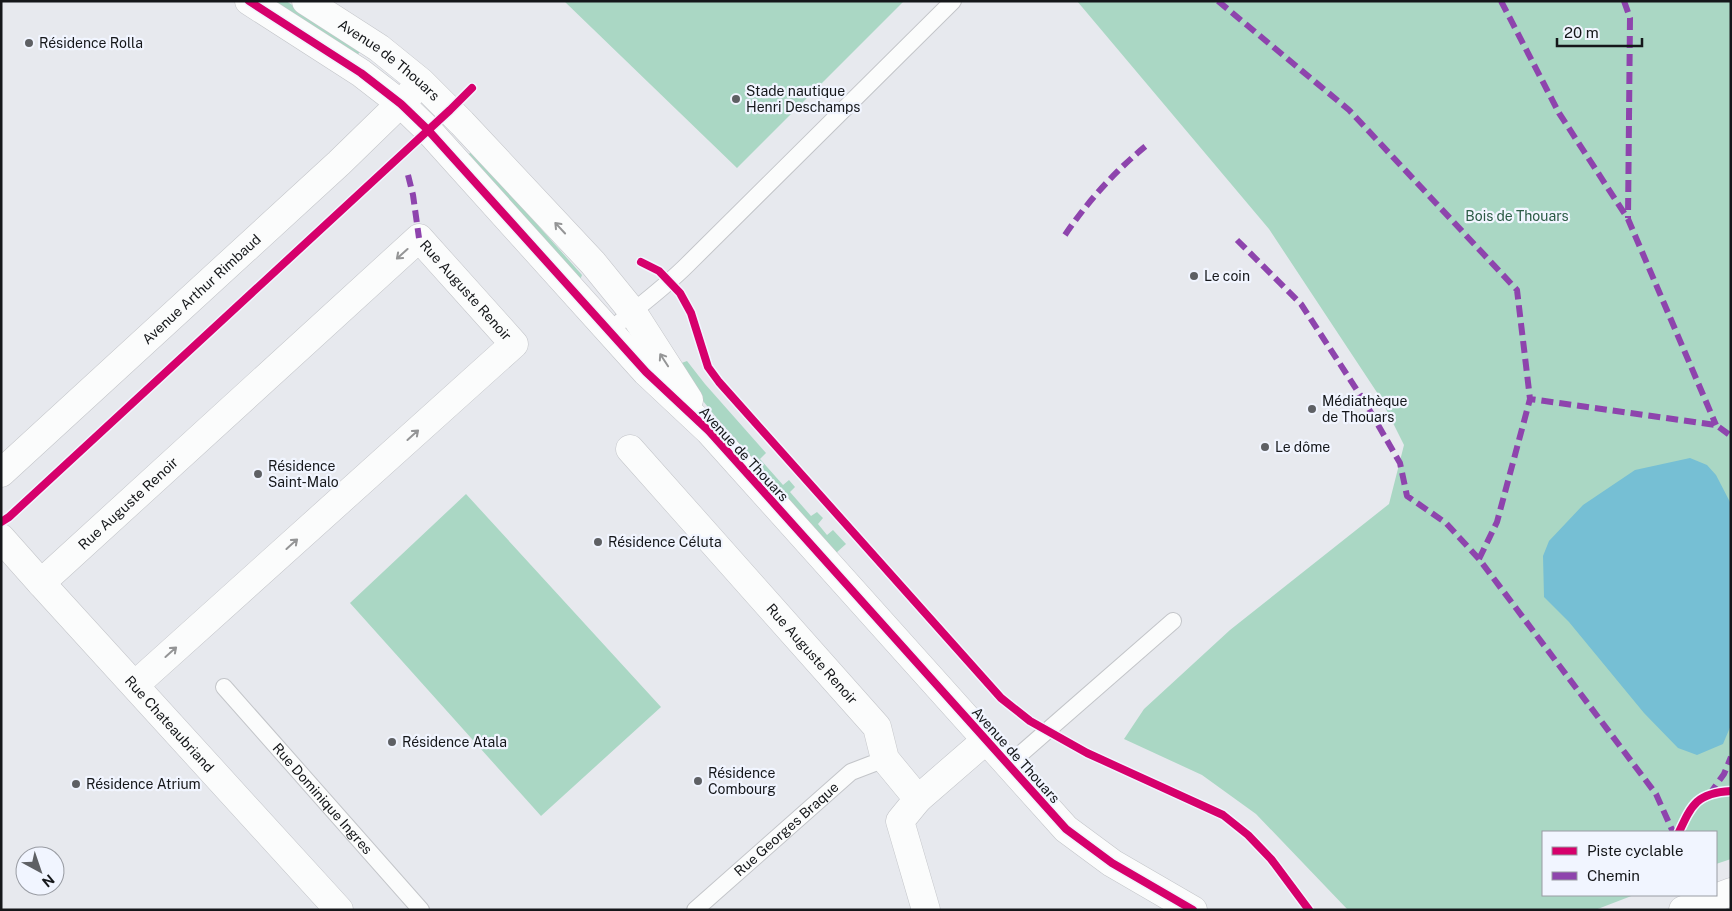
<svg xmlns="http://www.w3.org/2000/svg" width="1732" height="911" font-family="'Public Sans',sans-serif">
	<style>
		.green { fill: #aad7c4 }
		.water { fill: #76bfd4 }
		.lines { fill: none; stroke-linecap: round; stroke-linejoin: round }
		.service-casing { stroke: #c3c5c9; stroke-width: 18 }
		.minor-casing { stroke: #c3c5c9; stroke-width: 29 }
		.tertiary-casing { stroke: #c3c5c9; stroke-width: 29 }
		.service { stroke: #fbfcfc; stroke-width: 16 }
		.minor { stroke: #fbfcfc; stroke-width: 28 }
		.tertiary { stroke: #fbfcfc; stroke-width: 28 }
		.quiet { stroke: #8e44ad; stroke-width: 6; stroke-dasharray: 12 6; stroke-linecap: butt }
		.cycleway-casing { stroke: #f1f5ff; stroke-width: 11 }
		.cycleway { stroke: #d6006c; stroke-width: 8 }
		.oneway { stroke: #949596 }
		.poi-dot { fill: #5e6064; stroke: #f1f5ff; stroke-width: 2 }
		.labels { text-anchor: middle; stroke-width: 4.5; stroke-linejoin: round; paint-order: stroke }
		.poi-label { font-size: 14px; fill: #15171a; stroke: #f1f5ff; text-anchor: start }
		.street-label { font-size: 14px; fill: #15171a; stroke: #f1f5ff }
		.park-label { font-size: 14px; fill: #2b5a44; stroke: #f1f5ff }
	</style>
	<rect width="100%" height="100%" fill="#e7e9ee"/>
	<path class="green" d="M267 1H286L362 49 356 57Z
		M564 1H904L737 168Z
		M1077 1H1731V859L1716 864V832H1543V895H1634L1595 910H1348L1256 814 1202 775 1124 739 1144 709 1230 630 1389 504 1404 445 1380 397 1269 229Z
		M470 153H474L582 275 580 280 467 156Z
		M687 361 705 384 766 453 760 459 783 485 789 480 795 487 790 492 811 516 817 512 823 518 818 524 827 535 833 530 846 544 836 553C781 492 724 432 676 365Z
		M466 494 661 707 541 816 350 603Z"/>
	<path class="water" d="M1690 458 1707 465 1716 475 1731 504V725L1723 744 1697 755 1678 748 1644 713 1569 622 1544 597 1543 556 1549 541 1583 505 1635 470Z"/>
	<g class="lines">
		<g class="service-casing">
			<g id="service">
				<path d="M609 331C635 309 663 289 687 265L953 1"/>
				<path id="s1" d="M224 687 421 910"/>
				<path d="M1008 765 1173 621"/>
				<path id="s2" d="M695 910 851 772 885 759"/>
			</g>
		</g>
		<g class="minor-casing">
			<g id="minor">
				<path id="s3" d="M630 449 877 727 885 759 918 799 986 740"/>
				<path id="s4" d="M1 538 41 583 339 910"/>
				<path id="s5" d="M41 583 419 238 514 344 135 685"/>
				<path d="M918 799 900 821 926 910"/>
				<path d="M1683 910 1731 892"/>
			</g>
		</g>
		<g class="tertiary-casing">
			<g id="tertiary">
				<path d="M249 1 361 73 401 104 428 130 646 372 709 431 1066 829 1112 863 1193 910"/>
				<path id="s6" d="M306 1 379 48 421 82 462 123 593 263 632 311 689 400"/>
				<path id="s7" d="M1 473 339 163 413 91"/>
			</g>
		</g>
		<use href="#service" class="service"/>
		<use href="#minor" class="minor"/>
		<use href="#tertiary" class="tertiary"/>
		<path class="quiet" d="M1218 1 1349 110 1517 290 1530 399
			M1501 1 1559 113 1628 219 1716 425
			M1624 1 1630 18 1628 218
			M408 175 413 195 419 238
			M1065 235C1088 201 1115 171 1147 145
			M1237 240 1301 304 1366 404 1400 463 1407 496 1446 523 1479 559 1656 794 1673 832
			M1479 559 1497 522 1530 399 1716 425 1731 436
			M1709 795 1724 774 1731 757"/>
		<g class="cycleway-casing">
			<path id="cycleway" d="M249 1 361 73 401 104 428 130 646 372 709 431 1066 829 1112 863 1193 910
				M641 262 659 271 680 293 691 313 708 367 719 382 1001 698 1030 721 1087 753 1223 815 1248 835 1271 859 1309 910
				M1 522 9 517 450 110 472 88
				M1679 832C1692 804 1697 793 1731 791"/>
		</g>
		<use href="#cycleway" class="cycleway"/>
	</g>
	<defs><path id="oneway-shaft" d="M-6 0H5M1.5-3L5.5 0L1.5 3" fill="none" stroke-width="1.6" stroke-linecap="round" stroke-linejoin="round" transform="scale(1.25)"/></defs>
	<g class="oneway">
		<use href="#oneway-shaft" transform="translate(560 228) rotate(-133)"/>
		<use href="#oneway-shaft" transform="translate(402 254) rotate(138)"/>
		<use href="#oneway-shaft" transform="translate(664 360) rotate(-123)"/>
		<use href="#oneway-shaft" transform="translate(413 435) rotate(-42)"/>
		<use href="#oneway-shaft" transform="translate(292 544) rotate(-42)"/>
		<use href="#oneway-shaft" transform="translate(171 652) rotate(-42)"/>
	</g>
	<g class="poi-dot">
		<circle cx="29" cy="43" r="5"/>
		<circle cx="736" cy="99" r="5"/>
		<circle cx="1194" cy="276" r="5"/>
		<circle cx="1312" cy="409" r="5"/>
		<circle cx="1265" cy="447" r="5"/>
		<circle cx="258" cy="474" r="5"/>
		<circle cx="598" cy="542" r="5"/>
		<circle cx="392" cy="742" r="5"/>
		<circle cx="698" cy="781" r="5"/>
		<circle cx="76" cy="784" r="5"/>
	</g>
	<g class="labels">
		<g class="poi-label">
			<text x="39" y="48">Résidence Rolla</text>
			<text x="746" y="96">Stade nautique<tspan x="746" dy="16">Henri Deschamps</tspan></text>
			<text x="1204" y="281">Le coin</text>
			<text x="1322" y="406">Médiathèque<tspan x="1322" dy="16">de Thouars</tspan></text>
			<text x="1275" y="452">Le dôme</text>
			<text x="268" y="471">Résidence<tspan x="268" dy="16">Saint-Malo</tspan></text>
			<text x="608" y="547">Résidence Céluta</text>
			<text x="402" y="747">Résidence Atala</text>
			<text x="708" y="778">Résidence<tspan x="708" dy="16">Combourg</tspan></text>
			<text x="86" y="789">Résidence Atrium</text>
		</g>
		<g class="street-label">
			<text dy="5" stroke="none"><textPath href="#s6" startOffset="102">Avenue de Thouars</textPath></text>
			<text dy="5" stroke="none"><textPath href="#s7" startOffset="272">Avenue Arthur Rimbaud</textPath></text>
			<text dy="5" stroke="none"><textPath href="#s5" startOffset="582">Rue Auguste Renoir</textPath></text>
			<text transform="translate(744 454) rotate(47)" y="5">Avenue de Thouars</text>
			<text dy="5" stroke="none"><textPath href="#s5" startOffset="118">Rue Auguste Renoir</textPath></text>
			<text dy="5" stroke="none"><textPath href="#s3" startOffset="274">Rue Auguste Renoir</textPath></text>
			<text dy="5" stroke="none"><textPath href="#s4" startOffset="251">Rue Chateaubriand</textPath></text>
			<text transform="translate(1016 755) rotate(48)" y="5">Avenue de Thouars</text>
			<text dy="5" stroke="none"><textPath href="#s1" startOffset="149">Rue Dominique Ingres</textPath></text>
			<text dy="5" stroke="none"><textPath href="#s2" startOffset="122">Rue Georges Braque</textPath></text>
		</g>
		<g class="park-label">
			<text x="1517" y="221">Bois de Thouars</text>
		</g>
	</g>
	<rect width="1732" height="911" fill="none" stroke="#15171a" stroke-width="5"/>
	<rect x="1542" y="831" width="175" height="65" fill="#f1f5ff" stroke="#999ca3"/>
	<rect x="1552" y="847" width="25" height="8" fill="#d6006c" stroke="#999ca3"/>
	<text x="1587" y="856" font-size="15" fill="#15171a">Piste cyclable</text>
	<rect x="1552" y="872" width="25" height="8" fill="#8e44ad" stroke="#999ca3"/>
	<text x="1587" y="881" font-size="15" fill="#15171a">Chemin</text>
	<g transform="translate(40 871) rotate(140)"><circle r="24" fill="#f1f5ff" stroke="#999ca3"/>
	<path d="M0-4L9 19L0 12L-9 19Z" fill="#5e6064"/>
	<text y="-8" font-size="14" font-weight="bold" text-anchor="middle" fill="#15171a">N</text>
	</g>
	<path d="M1557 38v8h85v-8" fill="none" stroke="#15171a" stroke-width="2.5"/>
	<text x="1564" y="38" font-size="15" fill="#15171a" stroke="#f1f5ff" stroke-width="4" paint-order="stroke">20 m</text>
</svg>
